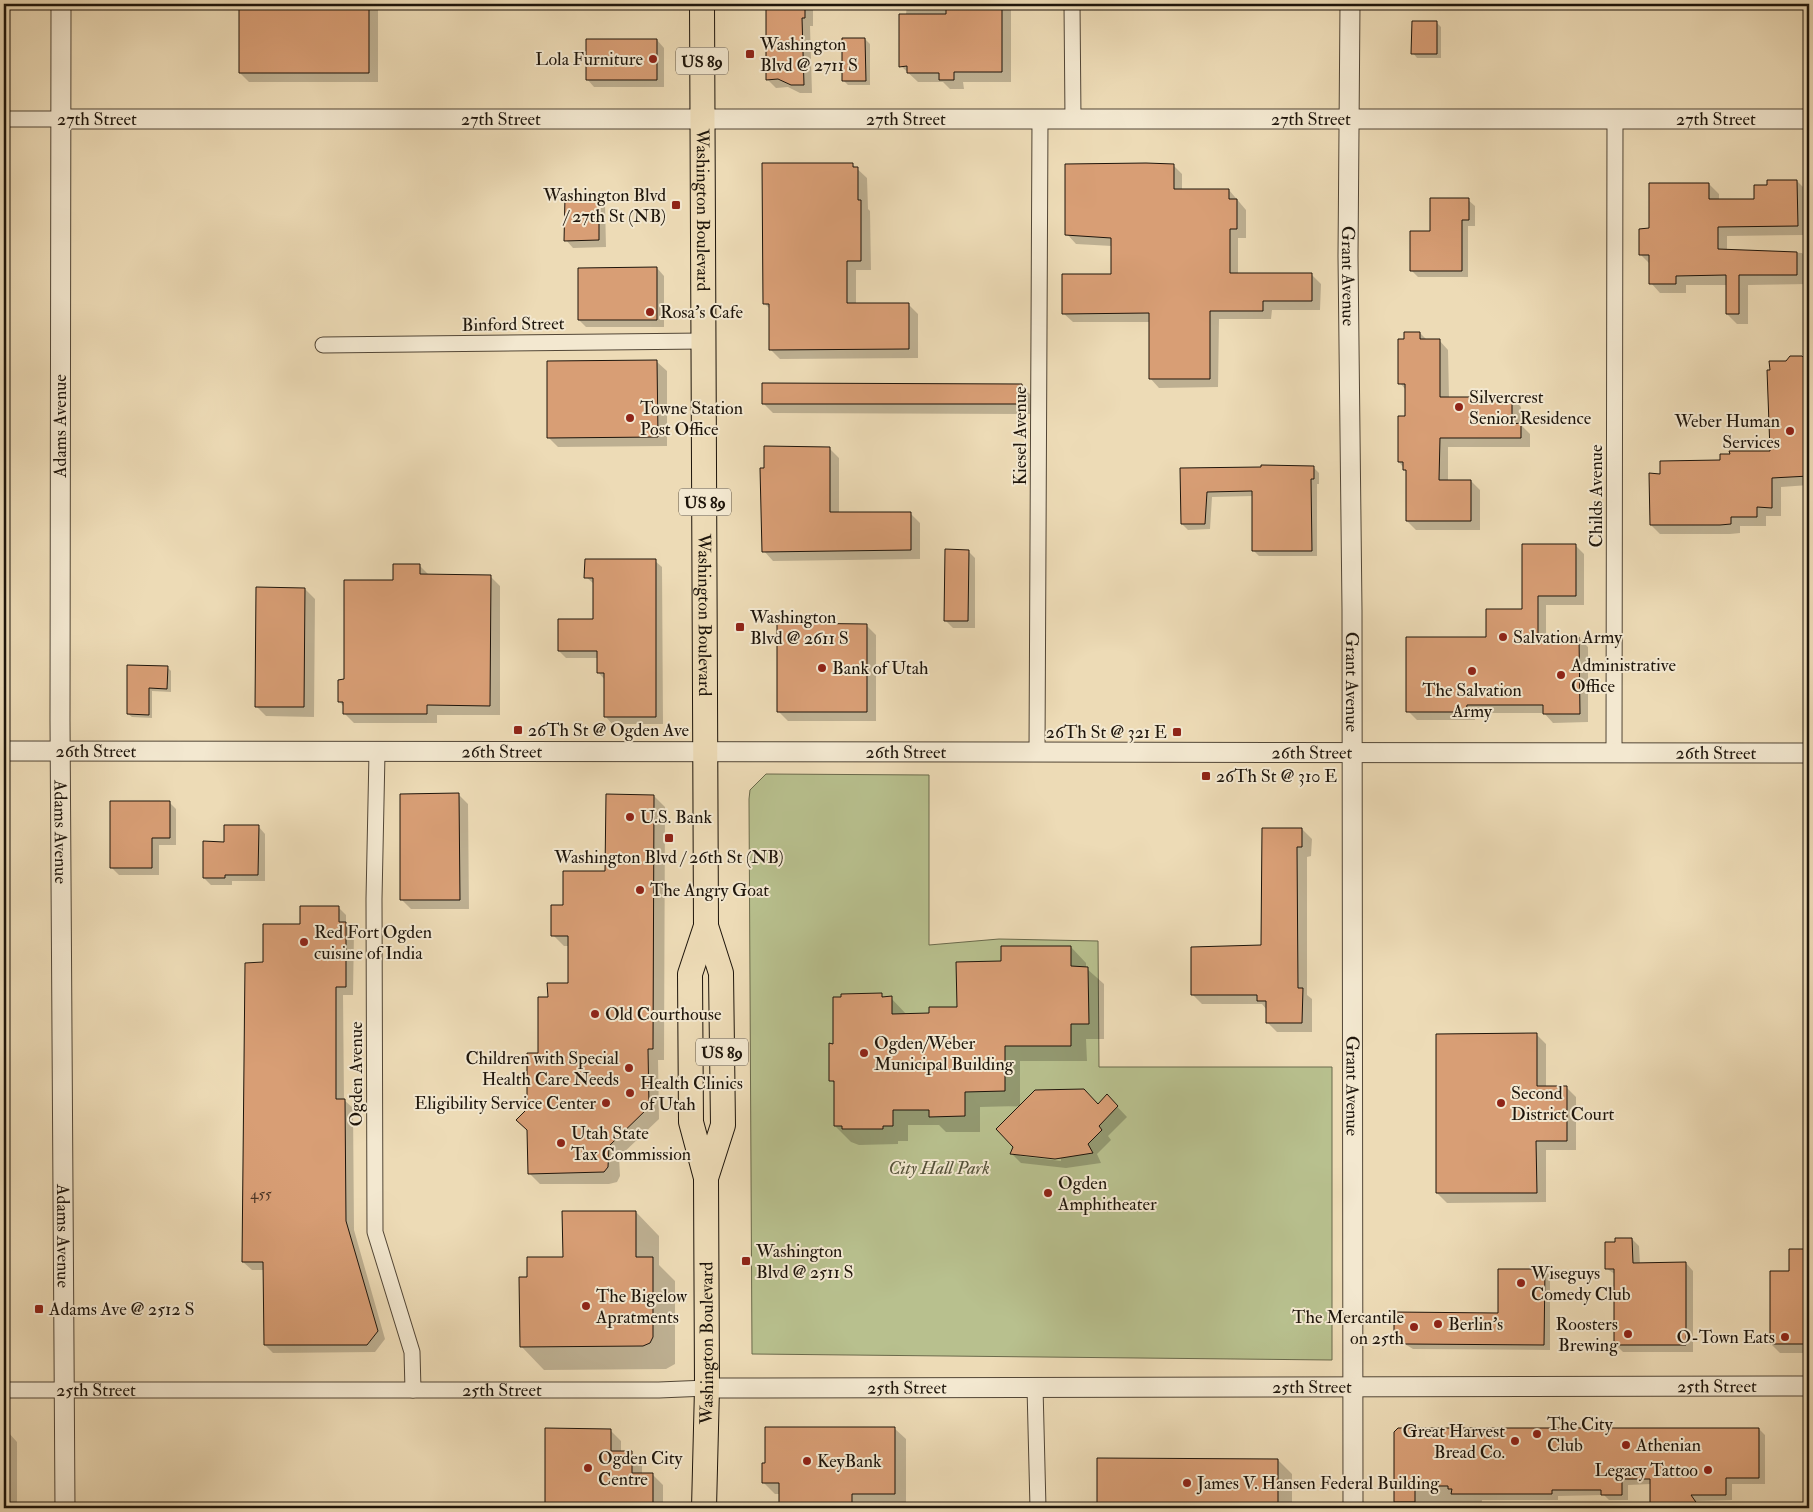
<svg xmlns="http://www.w3.org/2000/svg" width="1813" height="1512" font-family="'IM FELL Double Pica',serif">
	<style>
		.green { fill: #b8c08e; stroke: #6b6a4c }
		.shadow { fill: #0003; fill-rule: evenodd }
		.building { fill: #d89e75; stroke: #1e150b }
		.lines { fill: none; stroke-linecap: round; stroke-linejoin: round }
		.minor-casing { stroke: #524636; stroke-width: 17 }
		.tertiary-casing { stroke: #524636; stroke-width: 21 }
		.primary-casing { stroke: #1e150b; stroke-width: 26 }
		.minor { stroke: #f3e8d0; stroke-width: 15 }
		.tertiary { stroke: #f3e8d0; stroke-width: 19 }
		.primary { stroke: #eddbb6; stroke-width: 24 }
		.poi-dot { fill: #8f2418; stroke: #f3e8d0; stroke-width: 2 }
		.labels { text-anchor: middle; stroke-width: 4; stroke-linejoin: round; paint-order: stroke }
		.number-label { font-size: 15px; fill: #4c3726 }
		.shield { fill: #f3e8d0; stroke: #5e5446; stroke-width: 1 }
		.shield-label { font-size: 16px; font-weight: bold; fill: #1e150b }
		.poi-label { font-size: 18px; fill: #1e150b; stroke: #f3e8d0; text-anchor: start }
		.street-label { font-size: 18px; fill: #1e150b; stroke: #f3e8d0 }
		.park-label { font-size: 18px; font-style: italic; fill: #545139; stroke: #f3e8d0 }
	</style>
	<rect width="100%" height="100%" fill="#eddbb6"/>
	<filter id="stains"><feTurbulence type="fractalNoise" baseFrequency=".004" numOctaves="4"/><feColorMatrix values="0 0 0 0 .2 0 0 0 0 .09 0 0 0 0 .02 0 0 0 .5 -.17"/></filter>
	<radialGradient id="worn" r=".72"><stop offset=".6" stop-color="#630" stop-opacity="0"/><stop offset="1" stop-color="#630" stop-opacity=".3"/></radialGradient>
	<path class="green" d="M766 774 929 775V945L999 939 1098 941 1099 1067H1332V1360L752 1354 749 799 750 790Z"/>
	<path class="shadow" d="M240 4H378V82H249L240 73Z
		M767 4H813V26H810L812 93H800L788 87 776 88 767 79Z
		M907 4H1011V82H963L964 89H950L943 82H918L901 66Z
		M1436 22 1441 27V58H1417L1413 53Z
		M865 39 870 44V85H848L843 80Z
		M657 40 664 48V87H594L587 79Z
		M852 164 867 178 868 209 870 211 871 270H856V304H908L918 314V358L780 359 770 349V309L764 303Z
		M1173 165 1182 174V190H1229L1246 210V238H1238V274H1311L1321 284 1320 310H1272L1271 319H1219L1218 387 1159 388 1150 378V322H1073L1063 313 1112 275V246L1076 244 1067 234Z
		M1797 181 1807 191V235L1727 236V250L1802 253 1809 261V284L1748 285V324H1737L1727 314V285H1686V293H1660L1651 283 1650 264 1640 254 1651 229 1709 184 1719 194V201H1755L1768 186Z
		M598 197 605 204 606 247 573 248 566 240Z
		M1468 200 1475 206V226H1468V277H1418L1412 271 1431 232Z
		M657 268 664 276V327H586L579 320Z
		M1420 333 1427 340H1439L1448 350 1449 398H1512L1521 407V425L1530 434V447H1448V481H1471L1480 490V530H1416L1407 521V472L1399 462 1406 418V390L1400 383 1405 340Z
		M657 362 667 371V446L558 447 548 437Z
		M1771 362H1809V485L1781 487V516H1766V526H1740V533L1730 534H1660L1651 525 1661 476 1771 452V413L1768 410V398Z
		M1021 386 1031 395 1032 414 773 413 763 403Z
		M829 448 839 458V513H910L920 523V559L773 561 764 551Z
		M1313 467 1319 473V484H1317V556H1259L1253 550V496L1212 497 1210 529 1188 530 1182 524V470Z
		M1575 545 1584 554V605H1546V638H1579L1588 647V722L1553 723 1544 713H1475V720H1417L1408 711 1487 638 1523 611Z
		M968 551 975 558V628H953L946 621Z
		M655 561 662 567 663 724H612L606 717 605 680 598 672V658H566L559 651 594 621V584L586 577Z
		M420 566 430 576H490L500 586V715H437V723H354L344 713V707L339 701 345 681 395 581Z
		M305 589 315 599 314 717 266 716 256 706Z
		M866 625 876 635V721H788L778 711Z
		M129 667H167L171 671V692L152 691V718L132 717 128 714Z
		M459 795 468 804 469 909H411L402 900Z
		M654 796 665 807 664 1060H658L659 1119 619 1157 620 1176 617 1182 609 1184H540L529 1173 528 1110 549 998 570 984 569 946H564L553 935 606 872Z
		M169 802 176 809V845H159V875H119L112 868Z
		M258 826 265 834V881H232V885H211L204 878 226 843Z
		M1302 829 1312 839 1311 856 1307 857V995L1312 999V1032H1277L1267 1022V1010L1262 1004H1202L1193 995 1263 946Z
		M338 907 346 915V923L354 931 353 995H343L344 1100 353 1108 354 1230 385 1339 375 1352 273 1353 265 1345V1270H252L243 1262 265 964 301 925Z
		M1071 947 1086 963V968L1104 984V1039H1086L1087 1061H1020V1106L980 1107V1132H946L939 1125H908V1141H898V1144L859 1145 851 1142 835 1126V1084L831 1080 835 1045 881 995 885 998H891L907 1015 930 1014 958 1008 1002 963Z
		M1536 1034 1546 1044V1087H1566L1576 1097V1150H1546V1202L1447 1203 1437 1193Z
		M1107 1096 1127 1117 1108 1136 1111 1140 1097 1154 1101 1163 1066 1168 1021 1163 1011 1153 1098 1105ZM1018 1153 1061 1159V1161L1020 1156Z
		M636 1212 659 1236V1265L675 1281V1364L666 1369 544 1370 521 1346 564 1259Z
		M1632 1239 1639 1246 1640 1264 1686 1263 1693 1271V1352H1623L1616 1345V1275L1606 1268 1616 1244Z
		M1790 1250H1809V1353H1780L1771 1344 1790 1272Z
		M1544 1270 1550 1276V1350L1413 1349 1400 1341 1499 1315Z
		M894 1428 906 1439V1505H883V1508H781V1494H775L763 1482Z
		M1759 1429 1765 1435V1484H1732V1500L1696 1501 1701 1508H1651V1484L1628 1485V1500H1609L1604 1495 1558 1496V1500H1482L1481 1508H1396L1395 1433Z
		M547 1430H610L621 1441V1452H631L642 1463V1474H652L663 1485V1508H547Z
		M4 1432H8L17 1442V1508H4Z
		M1098 1460H1278L1292 1474V1508H1098Z"/>
	<path class="building" d="M239 4H369V73H239Z
		M805 4V18H802L804 85H791L778 79 766 80V5Z
		M946 4H1002V72H954V80H939V73H907V66L899 67V14H946Z
		M1412 21H1437V54H1411Z
		M842 38H865L866 81H842Z
		M586 39H657V80H586Z
		M762 163H853V167H858V200H861V261H847V303H909V349L769 350V304H763Z
		M1146 163 1174 164V189H1229V199H1237V229H1230V273H1312V301H1263V311H1210V379H1149V313L1062 314V274H1111V238L1065 235V164Z
		M1767 180H1797L1798 226 1718 227V249L1797 252V275H1739V314H1726V275L1676 276V284H1649V255H1639V229L1649 228V183H1709V199H1754V185H1767Z
		M599 196V240L564 241 565 197Z
		M1430 198H1469V220H1462V271H1410V231H1430Z
		M657 267V320H578V268Z
		M1404 332H1420V339H1440V397H1512V424L1521 423V438H1440L1439 480H1471V521H1406V470H1403V462H1398V416H1405V384H1398V339H1404Z
		M1790 356H1802L1809 363V476L1772 478V508L1757 507V517H1731V524L1720 525H1650L1649 473 1660 474V461L1720 460V454H1730L1729 451H1770L1767 370H1770L1769 361H1786Z
		M657 360 658 437 547 438V361Z
		M762 383 1022 384 1023 404H762Z
		M764 446 830 447V512H911V550L762 552 760 468H764Z
		M1261 465 1314 466V479H1311L1312 551H1252V491L1207 492 1205 524H1181L1180 468 1261 467Z
		M1522 544H1576V596H1538V637H1579L1580 714H1543V705H1467L1466 712H1406V637H1486V609H1522Z
		M945 549 969 550 968 621H944Z
		M585 559H656V717H604V673H597V651H558V619H593V578H584Z
		M393 564H420V574L491 575 490 706 427 705V714H343V702H338V680L344 679V580H393Z
		M256 587 305 588 304 707H255Z
		M777 623 867 624V712H777Z
		M127 665 168 666 167 689 149 688V715L127 714Z
		M459 793 460 900H400V794Z
		M606 794 654 795 653 1049H648L649 1107 609 1146 608 1167 604 1172 528 1174 527 1130 516 1120 527 1109V1053H538V997H548L547 983H568V936H551V905H563V871H605Z
		M110 801H170V838H152V868H110Z
		M224 825H259L258 875H225V878H203V841L224 842Z
		M1262 828H1302V847H1297L1298 988H1303L1302 1023H1266V1001H1257V995H1191V947L1261 945Z
		M300 906H339V922H346V987H336V1099H345L346 1221 378 1331 367 1345H264L263 1262H242L245 963 263 962V924H300Z
		M1001 946H1071V966L1088 967 1089 1024H1071V1046H1005V1091L965 1092V1116L929 1117V1110H893V1126H883V1129H842V1126H834V1081H829V1043L833 1044V997H841V994L882 993V997L892 996V1014L929 1013V1007H957L956 962 1001 961Z
		M1537 1033V1086H1567V1141H1536L1537 1193H1436V1034Z
		M1084 1089 1098 1104 1107 1094 1118 1106 1099 1126 1102 1130 1088 1144 1093 1153 1055 1159 1010 1154 1013 1147 996 1129 1035 1090Z
		M562 1211H636V1257H653V1337L650 1343 643 1346 520 1347 519 1277H527V1257H563Z
		M1615 1238H1632L1633 1263 1686 1262V1345H1614V1269H1605V1242H1615Z
		M1789 1249H1809V1344H1770V1271H1789Z
		M1498 1269H1545L1544 1345 1406 1344 1399 1341 1394 1335V1312L1498 1313Z
		M765 1427H895V1494H852V1508H779V1483H762V1463H765Z
		M545 1428 611 1429V1451H632V1473H653V1508H545Z
		M1398 1428H1759V1478H1726V1495H1691L1700 1508H1650V1479H1622V1495H1601V1490H1552V1494H1451L1452 1489H1448V1486H1415V1502H1394V1432Z
		M1097 1458 1278 1459V1508H1097Z"/>
	<g class="lines">
		<g class="minor-casing">
			<g id="minor">
				<path d="M1072 4 1073 119"/>
				<path d="M4 119H60"/>
				<path d="M323 345 704 341"/>
				<path d="M1037 752 1040 119"/>
				<path d="M377 753 374 899 375 1232 412 1352 413 1390"/>
				<path d="M1614 753 1615 119"/>
				<path d="M1035 1387 1038 1508"/>
				<path id="s1" d="M4 1390H659L707 1388"/>
			</g>
		</g>
		<g class="tertiary-casing">
			<g id="tertiary">
				<path id="s2" d="M61 4 60 720 65 1508"/>
				<path id="s3" d="M1350 4 1348 256 1352 610 1353 1508"/>
				<path id="s4" d="M60 119H1809"/>
				<path id="s5" d="M4 751 1809 753"/>
				<path id="s6" d="M707 1388 1809 1386"/>
			</g>
		</g>
		<g class="primary-casing">
			<g id="primary">
				<path id="s7" d="M702 4 706 926 721 973 723 1125 706 1178"/>
				<path id="s8" d="M704 1508 707 1388 706 1178 691 1122 690 974 706 926"/>
			</g>
		</g>
		<use href="#minor" class="minor"/>
		<use href="#tertiary" class="tertiary"/>
		<use href="#primary" class="primary"/>
	</g>
	<g class="poi-dot">
		<rect x="745" y="49" width="10" height="10" rx="2.5"/>
		<circle cx="653" cy="59" r="5"/>
		<rect x="671" y="200" width="10" height="10" rx="2.5"/>
		<circle cx="650" cy="312" r="5"/>
		<circle cx="1459" cy="407" r="5"/>
		<circle cx="630" cy="418" r="5"/>
		<circle cx="1790" cy="431" r="5"/>
		<rect x="735" y="622" width="10" height="10" rx="2.5"/>
		<circle cx="1503" cy="637" r="5"/>
		<circle cx="822" cy="668" r="5"/>
		<circle cx="1472" cy="671" r="5"/>
		<circle cx="1561" cy="675" r="5"/>
		<rect x="513" y="725" width="10" height="10" rx="2.5"/>
		<rect x="1172" y="727" width="10" height="10" rx="2.5"/>
		<rect x="1201" y="771" width="10" height="10" rx="2.5"/>
		<circle cx="630" cy="817" r="5"/>
		<rect x="664" y="833" width="10" height="10" rx="2.5"/>
		<circle cx="640" cy="890" r="5"/>
		<circle cx="304" cy="942" r="5"/>
		<circle cx="595" cy="1014" r="5"/>
		<circle cx="864" cy="1053" r="5"/>
		<circle cx="629" cy="1068" r="5"/>
		<circle cx="630" cy="1093" r="5"/>
		<circle cx="606" cy="1103" r="5"/>
		<circle cx="1501" cy="1103" r="5"/>
		<circle cx="561" cy="1143" r="5"/>
		<circle cx="1048" cy="1193" r="5"/>
		<rect x="741" y="1256" width="10" height="10" rx="2.5"/>
		<circle cx="1521" cy="1283" r="5"/>
		<circle cx="586" cy="1306" r="5"/>
		<rect x="34" y="1304" width="10" height="10" rx="2.5"/>
		<circle cx="1438" cy="1324" r="5"/>
		<circle cx="1414" cy="1327" r="5"/>
		<circle cx="1628" cy="1334" r="5"/>
		<circle cx="1785" cy="1337" r="5"/>
		<circle cx="1537" cy="1434" r="5"/>
		<circle cx="1515" cy="1441" r="5"/>
		<circle cx="1626" cy="1445" r="5"/>
		<circle cx="807" cy="1461" r="5"/>
		<circle cx="588" cy="1468" r="5"/>
		<circle cx="1708" cy="1470" r="5"/>
		<circle cx="1187" cy="1483" r="5"/>
	</g>
	<g class="labels">
		<g class="number-label">
			<text x="261" y="1199">455</text>
		</g>
		<g class="shield">
			<rect x="676" y="47.5" width="52" height="27" rx="4"/>
			<rect x="679" y="488.5" width="52" height="27" rx="4"/>
			<rect x="696" y="1038.5" width="52" height="27" rx="4"/>
		</g>
		<g class="shield-label">
			<text x="702" y="67">US 89</text>
			<text x="705" y="508">US 89</text>
			<text x="722" y="1058">US 89</text>
		</g>
		<g class="poi-label">
			<text x="760" y="50">Washington<tspan x="760" dy="21">Blvd @ 2711 S</tspan></text>
			<text x="643" y="65" text-anchor="end">Lola Furniture</text>
			<text x="666" y="201" text-anchor="end">Washington Blvd<tspan x="666" dy="21">/ 27th St (NB)</tspan></text>
			<text x="660" y="318">Rosa's Cafe</text>
			<text x="1469" y="403">Silvercrest<tspan x="1469" dy="21">Senior Residence</tspan></text>
			<text x="640" y="414">Towne Station<tspan x="640" dy="21">Post Office</tspan></text>
			<text x="1780" y="427" text-anchor="end">Weber Human<tspan x="1780" dy="21">Services</tspan></text>
			<text x="750" y="623">Washington<tspan x="750" dy="21">Blvd @ 2611 S</tspan></text>
			<text x="1513" y="643">Salvation Army</text>
			<text x="1571" y="671">Administrative<tspan x="1571" dy="21">Office</tspan></text>
			<text x="832" y="674">Bank of Utah</text>
			<text x="1472" y="696" text-anchor="middle">The Salvation<tspan x="1472" dy="21">Army</tspan></text>
			<text x="528" y="736">26Th St @ Ogden Ave</text>
			<text x="1167" y="738" text-anchor="end">26Th St @ 321 E</text>
			<text x="1216" y="782">26Th St @ 310 E</text>
			<text x="640" y="823">U.S. Bank</text>
			<text x="669" y="863" text-anchor="middle">Washington Blvd / 26th St (NB)</text>
			<text x="650" y="896">The Angry Goat</text>
			<text x="314" y="938">Red Fort Ogden<tspan x="314" dy="21">cuisine of India</tspan></text>
			<text x="605" y="1020">Old Courthouse</text>
			<text x="874" y="1049">Ogden/Weber<tspan x="874" dy="21">Municipal Building</tspan></text>
			<text x="619" y="1064" text-anchor="end">Children with Special<tspan x="619" dy="21">Health Care Needs</tspan></text>
			<text x="640" y="1089">Health Clinics<tspan x="640" dy="21">of Utah</tspan></text>
			<text x="1511" y="1099">Second<tspan x="1511" dy="21">District Court</tspan></text>
			<text x="596" y="1109" text-anchor="end">Eligibility Service Center</text>
			<text x="571" y="1139">Utah State<tspan x="571" dy="21">Tax Commission</tspan></text>
			<text x="1058" y="1189">Ogden<tspan x="1058" dy="21">Amphitheater</tspan></text>
			<text x="756" y="1257">Washington<tspan x="756" dy="21">Blvd @ 2511 S</tspan></text>
			<text x="1531" y="1279">Wiseguys<tspan x="1531" dy="21">Comedy Club</tspan></text>
			<text x="596" y="1302">The Bigelow<tspan x="596" dy="21">Apratments</tspan></text>
			<text x="49" y="1315">Adams Ave @ 2512 S</text>
			<text x="1404" y="1323" text-anchor="end">The Mercantile<tspan x="1404" dy="21">on 25th</tspan></text>
			<text x="1448" y="1330">Berlin's</text>
			<text x="1618" y="1330" text-anchor="end">Roosters<tspan x="1618" dy="21">Brewing</tspan></text>
			<text x="1775" y="1343" text-anchor="end">O-Town Eats</text>
			<text x="1547" y="1430">The City<tspan x="1547" dy="21">Club</tspan></text>
			<text x="1505" y="1437" text-anchor="end">Great Harvest<tspan x="1505" dy="21">Bread Co.</tspan></text>
			<text x="1636" y="1451">Athenian</text>
			<text x="598" y="1464">Ogden City<tspan x="598" dy="21">Centre</tspan></text>
			<text x="817" y="1467">KeyBank</text>
			<text x="1698" y="1476" text-anchor="end">Legacy Tattoo</text>
			<text x="1197" y="1489">James V. Hansen Federal Building</text>
		</g>
		<g class="street-label">
			<text x="97" y="125">27th Street</text>
			<text dy="6" stroke="none"><textPath href="#s4" startOffset="441">27th Street</textPath></text>
			<text dy="6" stroke="none"><textPath href="#s4" startOffset="846">27th Street</textPath></text>
			<text dy="6" stroke="none"><textPath href="#s4" startOffset="1251">27th Street</textPath></text>
			<text dy="6" stroke="none"><textPath href="#s4" startOffset="1656">27th Street</textPath></text>
			<text dy="6" stroke="none"><textPath href="#s7" startOffset="206">Washington Boulevard</textPath></text>
			<text dy="6" stroke="none"><textPath href="#s3" startOffset="272">Grant Avenue</textPath></text>
			<text transform="translate(513 324) rotate(-1)" y="6">Binford Street</text>
			<text transform="translate(60 426) rotate(-90)" y="6">Adams Avenue</text>
			<text transform="translate(1020 436) rotate(-90)" y="6">Kiesel Avenue</text>
			<text transform="translate(1596 496) rotate(-90)" y="6">Childs Avenue</text>
			<text dy="6" stroke="none"><textPath href="#s7" startOffset="611">Washington Boulevard</textPath></text>
			<text dy="6" stroke="none"><textPath href="#s3" startOffset="678">Grant Avenue</textPath></text>
			<text dy="6" stroke="none"><textPath href="#s5" startOffset="92">26th Street</textPath></text>
			<text dy="6" stroke="none"><textPath href="#s5" startOffset="498">26th Street</textPath></text>
			<text dy="6" stroke="none"><textPath href="#s5" startOffset="902">26th Street</textPath></text>
			<text dy="6" stroke="none"><textPath href="#s5" startOffset="1308">26th Street</textPath></text>
			<text dy="6" stroke="none"><textPath href="#s5" startOffset="1712">26th Street</textPath></text>
			<text dy="6" stroke="none"><textPath href="#s2" startOffset="828">Adams Avenue</textPath></text>
			<text transform="translate(356 1074) rotate(-90)" y="6">Ogden Avenue</text>
			<text dy="6" stroke="none"><textPath href="#s3" startOffset="1082">Grant Avenue</textPath></text>
			<text dy="6" stroke="none"><textPath href="#s2" startOffset="1232">Adams Avenue</textPath></text>
			<text dy="6" stroke="none"><textPath href="#s8" startOffset="165">Washington Boulevard</textPath></text>
			<text dy="6" stroke="none"><textPath href="#s6" startOffset="1010">25th Street</textPath></text>
			<text dy="6" stroke="none"><textPath href="#s6" startOffset="200">25th Street</textPath></text>
			<text dy="6" stroke="none"><textPath href="#s6" startOffset="605">25th Street</textPath></text>
			<text dy="6" stroke="none"><textPath href="#s1" startOffset="92">25th Street</textPath></text>
			<text dy="6" stroke="none"><textPath href="#s1" startOffset="498">25th Street</textPath></text>
		</g>
		<g class="park-label">
			<text x="939" y="1174">City Hall Park</text>
		</g>
	</g>
	<rect width="1813" height="1512" fill="none" stroke="#eddbb6" stroke-width="20"/>
	<rect x="5" y="5" width="1803" height="1502" fill="none" stroke="#1e150b" stroke-width="2.5"/>
	<rect x="10" y="10" width="1793" height="1492" fill="none" stroke="#1e150b"/>
	<rect width="100%" height="100%" filter="url(#stains)"/>
	<rect width="100%" height="100%" fill="url(#worn)"/>
</svg>
